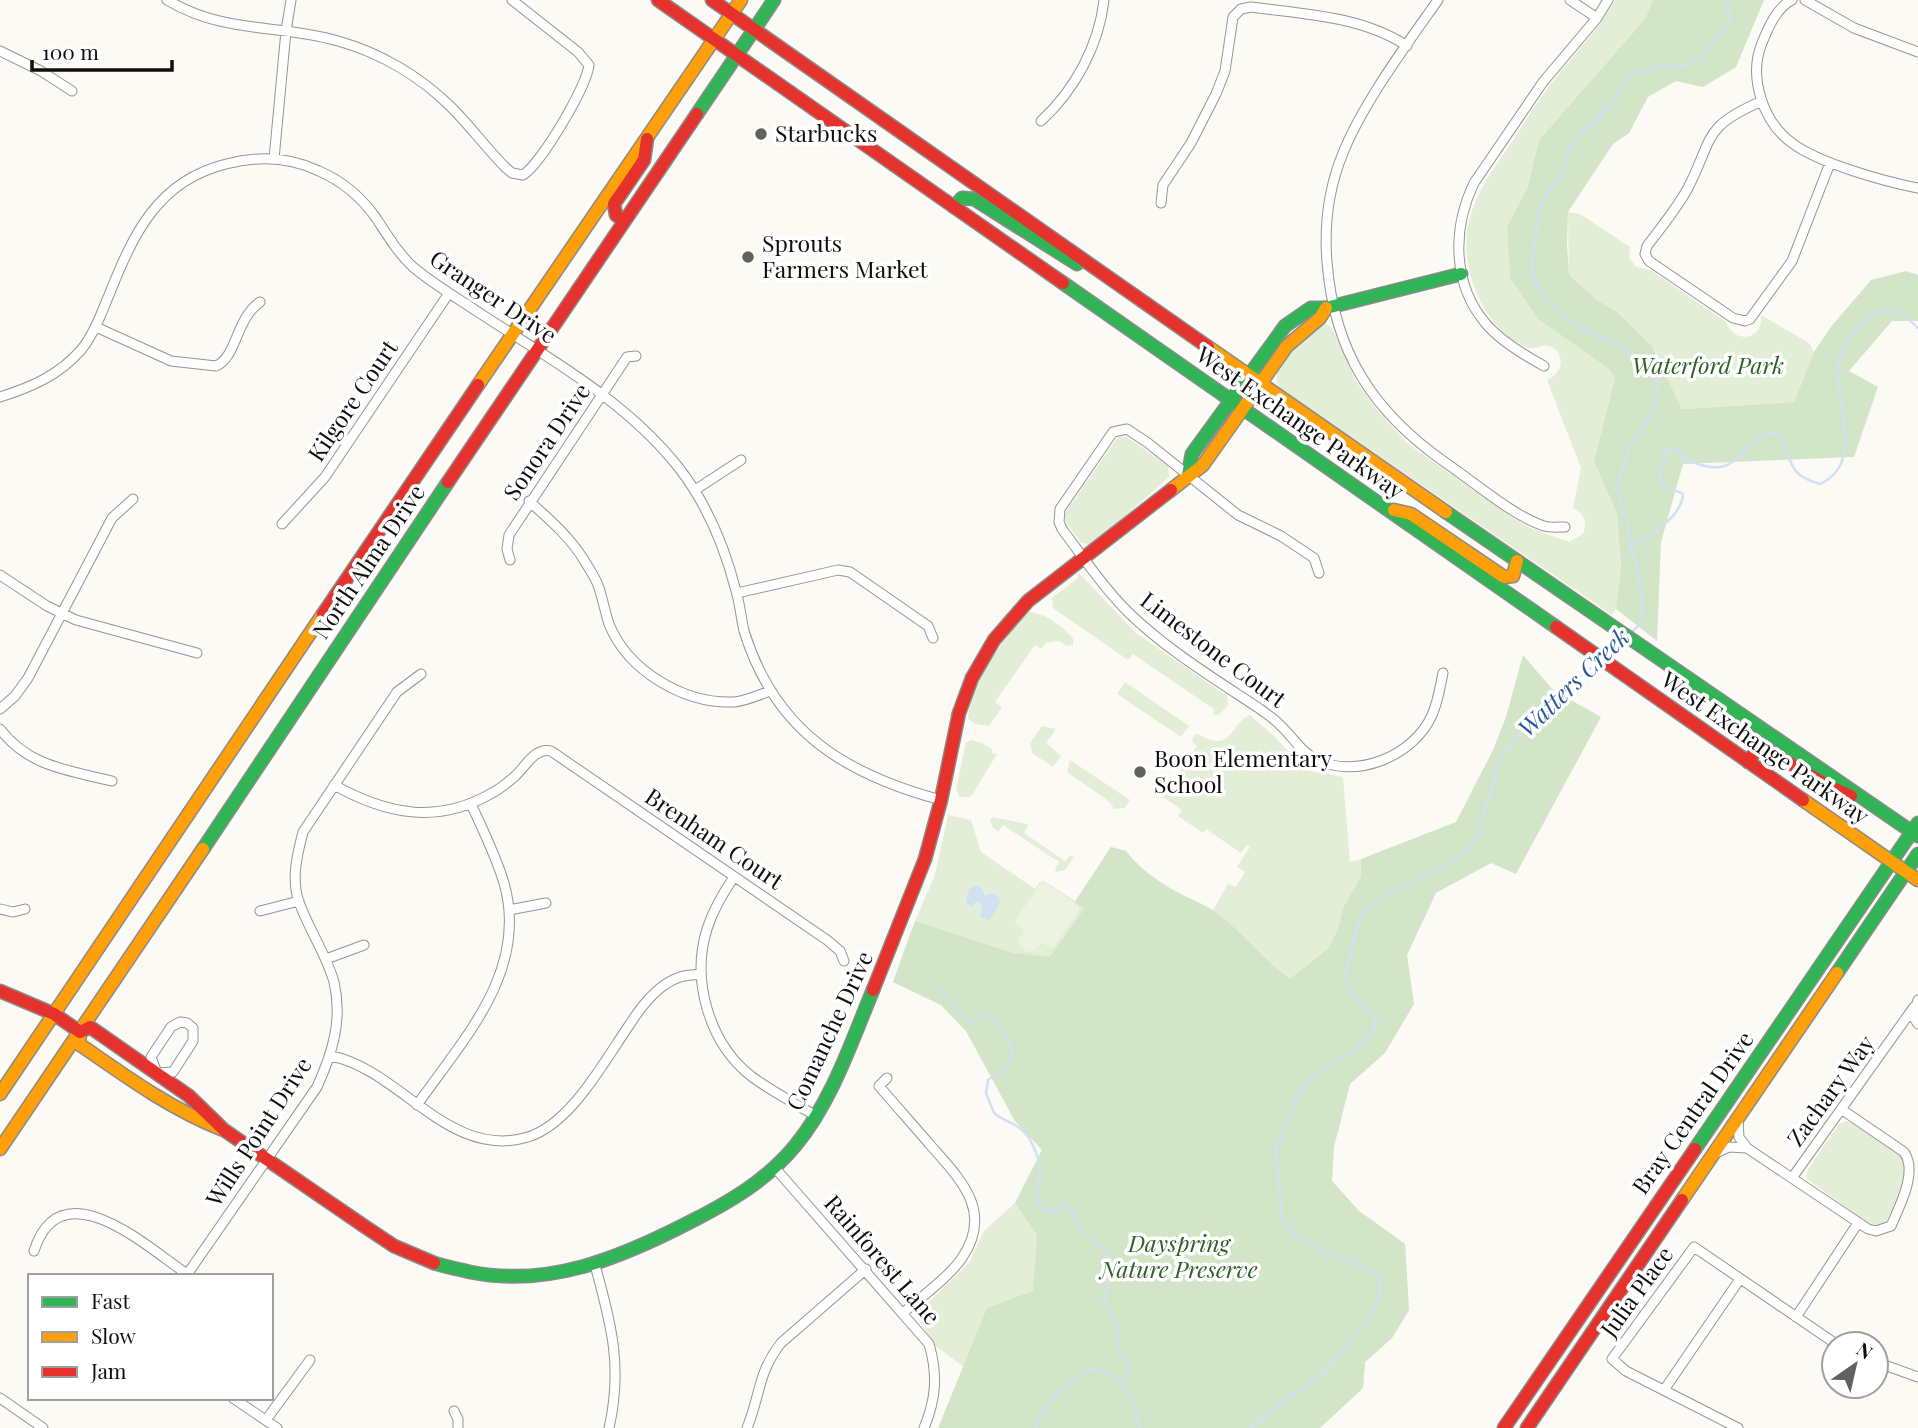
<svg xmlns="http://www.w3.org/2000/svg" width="1918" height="1428" font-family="'Playfair Display',serif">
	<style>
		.green { fill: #e3eed7 }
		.forest { fill: #d3e5c7 }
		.pitch { fill: #ecf3e1 }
		.water { fill: #d0e2f1 }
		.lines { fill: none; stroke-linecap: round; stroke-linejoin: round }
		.stream { stroke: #d0e2f1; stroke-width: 2.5 }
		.street-casing { stroke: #959593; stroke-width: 11 }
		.fast-casing { stroke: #8c8b89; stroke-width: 15 }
		.slow-casing { stroke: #8c8b89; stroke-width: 15 }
		.jam-casing { stroke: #8c8b89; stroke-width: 15 }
		.street { stroke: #fefefe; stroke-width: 9 }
		.fast { stroke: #30b455; stroke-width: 12 }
		.slow { stroke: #ff9f0a; stroke-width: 12 }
		.jam { stroke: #e5322d; stroke-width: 12 }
		.poi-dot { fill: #626160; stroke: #fff; stroke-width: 2.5 }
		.labels { text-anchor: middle; stroke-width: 7; stroke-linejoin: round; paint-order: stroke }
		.poi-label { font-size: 23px; fill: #0f0f0f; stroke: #fff; text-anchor: start }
		.street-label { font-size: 23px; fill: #0f0f0f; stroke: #fff }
		.park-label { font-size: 23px; font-style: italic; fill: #2d6026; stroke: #fff }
		.water-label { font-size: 24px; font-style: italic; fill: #265993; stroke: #fff }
	</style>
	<rect width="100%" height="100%" fill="#fbfaf5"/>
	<path class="green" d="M1615 0H1653L1645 19 1539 140 1528 186 1507 227 1510 278 1538 319 1609 369 1615 378 1594 461 1617 514 1621 567 1616 609 1612 615 1280 388C1264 368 1309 334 1324 323L1332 328 1356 381 1377 410 1408 444 1515 519 1528 527 1569 542 1583 534C1588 522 1584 513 1573 508L1581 468 1547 380C1559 375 1566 361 1556 350 1546 340 1536 351 1526 347 1492 333 1471 291 1467 257 1462 213 1485 181 1509 146 1524 124 1537 101 1554 80 1575 53 1598 30 1615 0Z
		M1568 212 1580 214 1630 247 1629 257 1635 266 1652 271 1726 322C1734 345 1764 340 1761 315L1809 343 1814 352 1794 402 1682 409 1652 346 1616 311 1597 300 1569 275Z
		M1118 437H1127L1168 466 1169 477 1116 524 1089 544 1081 543 1064 519 1065 513Z
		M1078 572 1136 633 1227 696 1228 705 1219 715H1213L1215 710 1133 654 1128 660 1053 608 1052 598 1078 578Z
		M1029 612C1045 613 1062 626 1073 638V645L1067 646 1059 641 1046 643 1041 649 1035 645 995 702 1002 707 989 726 975 724 968 718C971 682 1004 637 1029 612Z
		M1125 682 1189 726 1181 737 1117 694Z
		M1250 715 1275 737 1296 760 1311 771 1343 777 1350 862 1361 859V876L1344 906 1337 931 1329 947 1304 967 1342 1117 1334 1146 1332 1181 1359 1211 1405 1244 1409 1310 1392 1338 1365 1362 1363 1388 1320 1428H1047L934 1345 916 1315 969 1263 984 1231 1015 1203 1042 1150 1015 1121 966 1031 941 1005 893 982 915 921 935 875 948 815 971 820 981 852 1035 889 1040 882 1044 881 1075 901 1111 847 1126 851C1146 879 1182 895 1213 910L1228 884 1236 887 1245 872 1237 867 1250 847 1247 845 1241 853 1206 829 1203 833 1178 816 1182 810 1163 797 1197 746 1192 742 1194 735 1198 734C1233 755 1229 724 1250 715Z
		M1042 726 1056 729 1046 743 1061 756 1053 767 1032 753 1030 743Z
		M972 740 982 743 992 749V753L997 754 972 795 969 797H960L956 789 966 742Z
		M1070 760 1130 800 1125 808 1114 809 1110 802 1067 772Z
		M993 817 1027 824 1028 826 1024 833 1065 861 1070 855 1074 857 1065 870 1056 872 1055 869 1059 862 1003 825 998 832 993 828 990 820Z
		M1846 1121 1853 1122 1903 1157 1907 1171 1891 1216 1885 1224 1871 1226 1807 1179V1171L1839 1124Z"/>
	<path class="forest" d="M1653 0H1764L1736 67 1703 87 1676 81 1648 97 1629 133 1613 144 1568 212 1567 243 1569 275 1597 300 1616 311 1652 346 1682 409 1794 402 1814 352 1830 328 1871 280 1906 271 1918 275V321H1892L1849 371 1878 387 1854 457 1683 464 1661 542 1657 641 1616 609 1621 567 1617 514 1594 461 1615 378 1609 369 1538 319 1510 278 1507 227 1528 186 1539 140 1645 19Z
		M1523 655 1553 690 1601 717 1516 874 1491 863 1436 893 1407 955 1414 1004 1385 1053 1350 1084 1334 1146 1332 1181 1359 1211 1405 1244 1409 1310 1392 1338 1365 1362 1363 1388 1320 1428H938L987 1308 1033 1291 1037 1235 1015 1203 1042 1150 1015 1121 966 1031 941 1005 893 982 915 921 1013 953 1050 957 1084 909 1075 902 1111 847 1126 851C1138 867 1157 881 1175 891 1188 898 1202 903 1214 911 1242 931 1262 959 1290 979L1329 947 1337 931 1344 906 1361 876V859L1456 822 1493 750 1506 717Z"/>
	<path class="pitch" d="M1041 883H1045L1079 906V910L1054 947 1050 948 1042 942 1035 951 1027 952 1019 945V938L1024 930 1016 925 1015 921Z"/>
	<path class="water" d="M975 885 982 888 985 896 993 893 1000 898 998 900 1001 902 989 920 980 917 982 905 976 901 972 907 966 903 969 889Z"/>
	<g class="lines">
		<path class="stream" d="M1630 546C1649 537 1682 517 1683 494 1676 489 1668 491 1661 486L1660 476 1667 451 1672 448 1679 451 1683 458 1687 460C1744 484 1731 442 1774 433L1782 438C1793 464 1788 475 1820 484 1869 462 1830 394 1839 360 1844 338 1871 305 1896 312 1905 315 1911 322 1918 328
			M1629 635 1638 626 1642 616 1641 592 1637 567 1630 546 1628 525 1619 500 1618 483 1631 445 1652 412 1659 382 1643 371 1628 352 1619 345 1583 329 1560 314 1535 284 1532 265 1540 205 1563 172 1573 141 1615 100 1620 87 1630 74 1661 66 1674 67 1688 65 1699 59 1730 23 1727 0
			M1606 656 1625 639
			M940 989 968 1021 971 1022 985 1014C999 1020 1017 1047 1010 1062 1006 1071 995 1074 988 1080L986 1093 994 1113C1007 1124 1017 1121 1029 1138 1034 1146 1040 1161 1040 1170 1039 1186 1032 1198 1045 1211H1051L1064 1205 1069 1207C1074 1215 1076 1223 1083 1231 1094 1243 1108 1245 1112 1263L1104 1302 1117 1326 1118 1346 1129 1368 1127 1376 1120 1383
			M1036 1428C1049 1394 1063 1387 1092 1368L1111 1375 1132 1397 1140 1428
			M1250 1428 1293 1395 1315 1380 1334 1362 1371 1314 1381 1292 1378 1275 1350 1260 1327 1255 1294 1233 1282 1221 1276 1148 1300 1092 1313 1077 1347 1055 1374 1032 1376 1018 1351 994 1345 975 1352 951 1354 936 1362 915 1374 902 1450 863 1468 849 1478 835 1501 756 1542 708 1567 686 1598 663"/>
		<g class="street-casing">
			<path id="street" d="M167 0C227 35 276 23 338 41 381 53 421 77 452 108 471 127 487 149 506 168L512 173 523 175C541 164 587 86 589 65L578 52 512 0
				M1438 0C1407 44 1363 103 1343 153 1329 187 1324 225 1327 262 1334 352 1373 412 1446 463 1474 482 1513 516 1544 526 1551 528 1559 527 1565 527
				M1570 0 1597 18
				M1792 0C1777 7 1768 28 1762 43 1748 77 1763 122 1792 143 1818 163 1886 182 1918 188
				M1805 0 1854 28 1918 52
				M0 51 41 71 72 91
				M1762 101C1702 127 1714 137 1688 188 1677 208 1661 228 1647 246L1645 254 1649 261 1733 318 1745 321 1750 319 1792 261 1830 163
				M1041 121C1075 90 1099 45 1104 0
				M274 159 286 31 291 0
				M1161 203 1163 185 1191 143 1216 94 1225 71 1233 17 1241 9 1251 7C1303 14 1362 16 1407 46
				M96 327 171 361 216 366C237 357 235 320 260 302
				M1544 366C1524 355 1502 342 1487 325 1452 285 1452 229 1474 183L1543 82 1597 18 1608 0
				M0 397C32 387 59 375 81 350 94 334 101 314 109 295 133 235 157 181 226 164 257 156 290 157 319 171 342 181 362 198 376 218 388 236 398 253 413 267 432 283 454 296 475 310 546 357 626 400 679 468 707 504 725 548 736 591 740 604 741 618 744 631 775 731 844 774 941 800
				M695 490 741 460
				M529 501C549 519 569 536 584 560 589 569 596 578 599 588 603 600 605 612 609 624 628 671 684 704 734 702 746 701 759 695 770 691
				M282 524 325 477 449 293
				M510 560 507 549 509 535 627 357 636 356
				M1319 573 1314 558 1281 536 1238 515 1148 443 1127 429 1113 432 1060 509 1059 522 1062 529C1083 557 1103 587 1128 612 1167 650 1215 679 1260 709 1268 715 1275 719 1281 726 1293 737 1300 751 1315 759 1356 780 1414 756 1432 715 1438 702 1440 687 1443 673
				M0 575 47 606 76 620 197 653
				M737 593 838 570 850 572 928 626 933 638
				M0 709 15 696 28 678 112 518 133 499
				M0 729C29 767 68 770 112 781
				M334 785C386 814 437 825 492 793 500 789 507 783 514 777 525 768 534 747 551 751L827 940 840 951 844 961
				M734 877C723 893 713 910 707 929 691 980 709 1043 751 1076 771 1091 794 1103 816 1116
				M0 909 13 912 25 909
				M509 910 546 903
				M260 911 299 901
				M326 959 364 945
				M1918 1000 1913 1016 1918 1024
				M180 1022 187 1023 193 1028V1041L173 1072 157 1073 151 1057 171 1027Z
				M331 1056C400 1069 449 1161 528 1137 571 1124 605 1060 630 1024 642 1005 658 984 680 977 686 975 695 975 701 974
				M887 1078 879 1086C896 1106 914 1126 932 1147 962 1181 993 1212 962 1258 949 1277 921 1297 903 1313
				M417 1105C464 1038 529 971 504 883 496 856 483 830 471 804
				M1738 1120 1739 1137 1747 1148 1868 1229 1876 1231 1891 1226C1900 1205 1918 1172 1904 1152L1841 1109
				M1716 1153 1729 1147 1747 1148
				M775 1168 929 1344C938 1375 936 1399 924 1428
				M1792 1178 1914 1007
				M34 1251C61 1167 147 1247 187 1274
				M595 1265C611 1324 623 1366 609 1428
				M186 1276 317 1087C332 1054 343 1020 334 982 326 954 309 930 299 902 291 879 297 855 303 832L397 692 421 674
				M1796 1317 1858 1223
				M1876 1362 1918 1377
				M1664 1390 1740 1279
				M0 1398 43 1428
				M233 1398 277 1428
				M454 1411 458 1419V1428
				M266 1420 310 1360
				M747 1428C761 1394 757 1374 781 1343L866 1269
				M1738 1428 1626 1371 1612 1359 1694 1247 1836 1344"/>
		</g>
		<g class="fast-casing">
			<path id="fast" d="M697 114 774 0
				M954 207 962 198 974 199 1077 264
				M1063 283 1556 627
				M1188 475 1192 454 1285 326 1311 308H1326L1461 274
				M1446 512 1918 836
				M203 849 448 482
				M1837 973 1918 854
				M1695 1149 1918 823
				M434 1263C446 1267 458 1269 470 1272 548 1288 620 1258 688 1223 728 1203 766 1181 795 1146 832 1101 851 1043 873 990"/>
		</g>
		<g class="slow-casing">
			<path id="slow" d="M1208 347 1446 512
				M478 385 741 0
				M1171 490 1203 465 1287 346 1320 318 1326 308
				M1394 510 1411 514 1504 577 1513 576 1517 561
				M1803 800 1918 880
				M80 1032 79 1044C125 1076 169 1108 221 1129
				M0 1094 323 614
				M0 1149 203 849
				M1682 1200 1837 973"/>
		</g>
		<g class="jam-casing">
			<path id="jam" d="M658 0 1063 283
				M712 0 1208 347
				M624 221 616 215 614 204 644 160 647 139
				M448 482 697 114
				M323 614 478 385
				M1556 627 1803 800
				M1748 762 1755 752 1763 747 1828 786 1851 796
				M873 990 925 859 941 800 959 713 972 678 994 640 1028 601 1171 490
				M0 991 54 1014 80 1032
				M80 1032 90 1027 189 1096 224 1130 364 1226 394 1246 434 1263
				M1504 1428 1695 1149
				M1527 1428 1682 1200"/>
		</g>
		<use href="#street" class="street"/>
		<use href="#fast" class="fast"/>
		<use href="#slow" class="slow"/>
		<use href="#jam" class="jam"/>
	</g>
	<g class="poi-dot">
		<circle cx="761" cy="134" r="7"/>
		<circle cx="748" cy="257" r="7"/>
		<circle cx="1140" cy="772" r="7"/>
	</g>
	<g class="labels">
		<g class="poi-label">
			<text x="775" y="142">Starbucks</text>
			<text x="762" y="252">Sprouts<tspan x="762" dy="26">Farmers Market</tspan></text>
			<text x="1154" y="767">Boon Elementary<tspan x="1154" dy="26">School</tspan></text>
		</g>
		<g class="street-label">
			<text transform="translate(493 297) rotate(34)" y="8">Granger Drive</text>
			<text transform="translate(353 401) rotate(-56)" y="8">Kilgore Court</text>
			<text transform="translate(1300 423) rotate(35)" y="8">West Exchange Parkway</text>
			<text transform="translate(547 442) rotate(-56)" y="8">Sonora Drive</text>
			<text transform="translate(369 562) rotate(-56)" y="8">North Alma Drive</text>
			<text transform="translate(1213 650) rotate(37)" y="8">Limestone Court</text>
			<text transform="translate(1765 748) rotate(35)" y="8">West Exchange Parkway</text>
			<text transform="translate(714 839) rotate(34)" y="8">Brenham Court</text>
			<text transform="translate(830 1031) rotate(-65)" y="8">Comanche Drive</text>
			<text transform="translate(1831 1091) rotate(-54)" y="8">Zachary Way</text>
			<text transform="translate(1693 1113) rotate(-55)" y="8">Bray Central Drive</text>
			<text transform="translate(259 1132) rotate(-57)" y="8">Wills Point Drive</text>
			<text transform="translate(882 1260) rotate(49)" y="8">Rainforest Lane</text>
			<text transform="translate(1637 1292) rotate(-54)" y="8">Julia Place</text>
		</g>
		<g class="park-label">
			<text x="1708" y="374">Waterford Park</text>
			<text x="1179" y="1252">Dayspring<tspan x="1179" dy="26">Nature Preserve</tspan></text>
		</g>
		<g class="water-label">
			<text transform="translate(1574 683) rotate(-44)" y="8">Watters Creek</text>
		</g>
	</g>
	<rect x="28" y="1274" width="245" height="126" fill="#ffffff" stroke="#9f9f9f" stroke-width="2"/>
	<rect x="42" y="1297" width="35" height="10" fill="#30b455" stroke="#9f9f9f" stroke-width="2"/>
	<text x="91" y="1309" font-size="21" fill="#0f0f0f">Fast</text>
	<rect x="42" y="1332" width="35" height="10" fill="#ff9f0a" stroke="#9f9f9f" stroke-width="2"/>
	<text x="91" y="1344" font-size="21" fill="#0f0f0f">Slow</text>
	<rect x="42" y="1367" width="35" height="10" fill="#e5322d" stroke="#9f9f9f" stroke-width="2"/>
	<text x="91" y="1379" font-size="21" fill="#0f0f0f">Jam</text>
	<g transform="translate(1855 1365) rotate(34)"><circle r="33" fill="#ffffff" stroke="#9f9f9f" stroke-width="2"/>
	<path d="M0-5L12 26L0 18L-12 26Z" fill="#626160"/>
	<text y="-10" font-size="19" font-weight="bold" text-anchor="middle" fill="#0f0f0f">N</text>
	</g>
	<path d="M32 60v10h140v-10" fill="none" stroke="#0f0f0f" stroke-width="3.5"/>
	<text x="42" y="60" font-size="21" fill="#0f0f0f" stroke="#ffffff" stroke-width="5" paint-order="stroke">100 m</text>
</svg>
